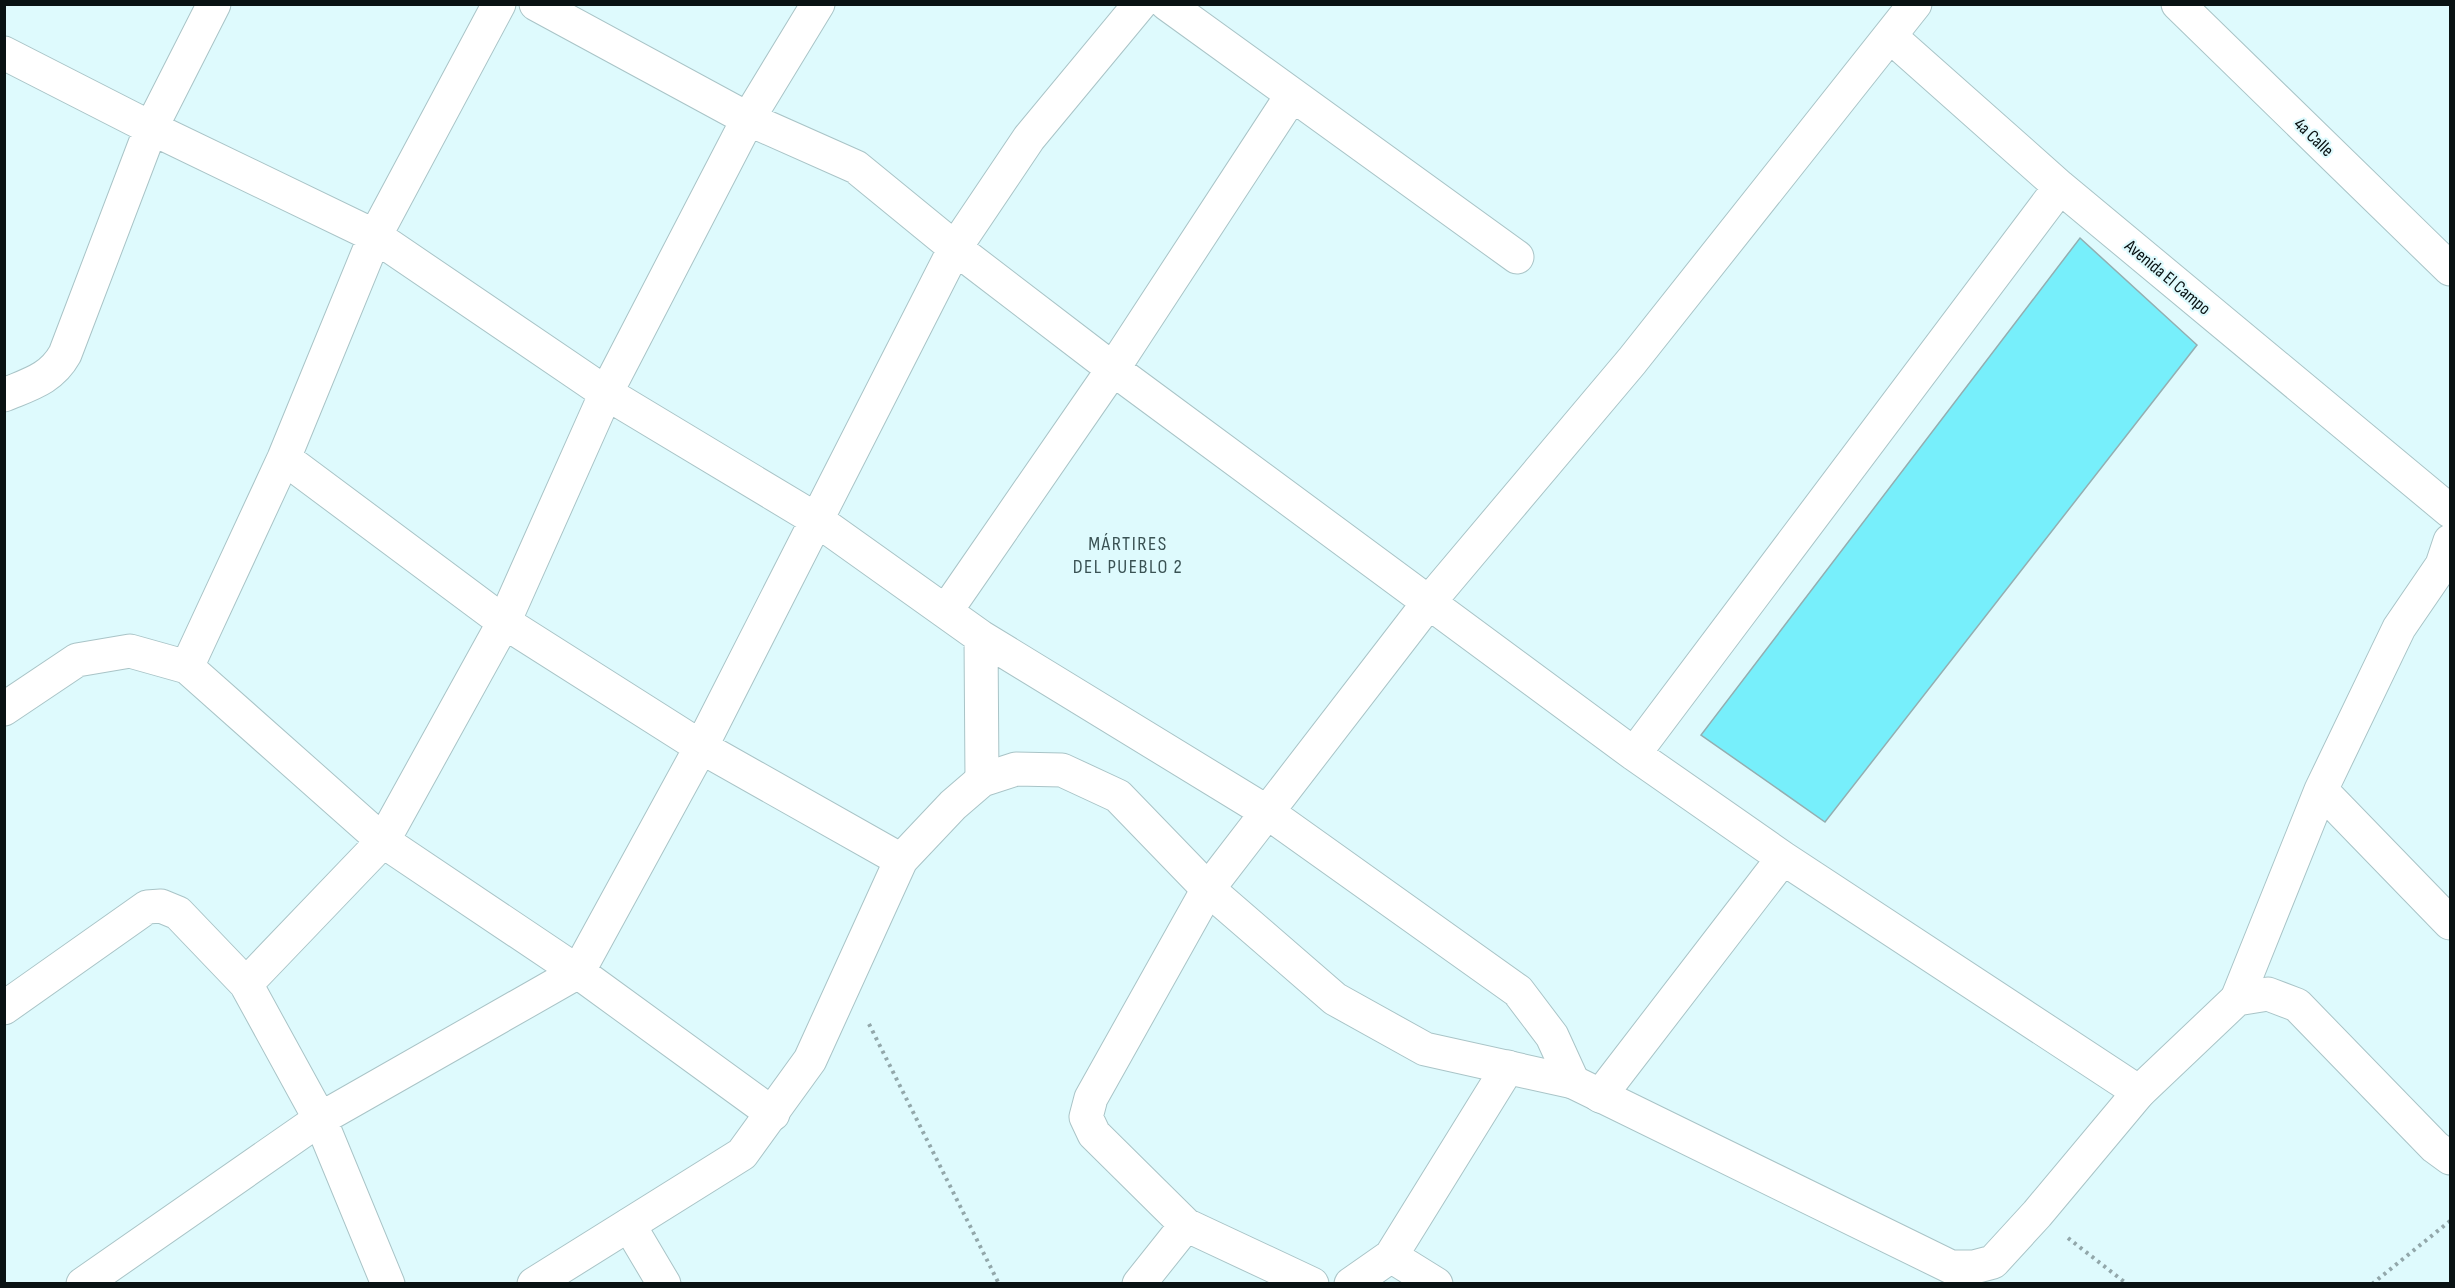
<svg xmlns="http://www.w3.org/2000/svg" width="2455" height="1288" font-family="'Sofia Sans Condensed',sans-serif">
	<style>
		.building { fill: #77effb; stroke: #93aeb1; stroke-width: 1.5 }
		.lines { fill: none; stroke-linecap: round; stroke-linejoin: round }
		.street-casing { stroke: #a9c4c7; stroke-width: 35 }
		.secondary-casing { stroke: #a9c4c7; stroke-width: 35 }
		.path { stroke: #92a7aa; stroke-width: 4; stroke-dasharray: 3 4.5; stroke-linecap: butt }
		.street { stroke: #fff; stroke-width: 33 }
		.secondary { stroke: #fff; stroke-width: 33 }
		.labels { text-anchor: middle; stroke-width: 4.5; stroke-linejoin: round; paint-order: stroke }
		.street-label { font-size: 18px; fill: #091213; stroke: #defafd }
		.neighbourhood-label { font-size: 20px; letter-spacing: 1.5px; fill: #3a5254; stroke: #defafd }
	</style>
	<rect width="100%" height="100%" fill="#defafd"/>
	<path class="building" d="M2080 238 2197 345 1825 822 1701 735Z"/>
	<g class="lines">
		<g class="street-casing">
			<path id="street" d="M536 4 748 119 856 167 955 248 1113 369 1634 754 1783 858 2139 1092
				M1167 4 1517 257
				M2178 4 2450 269
				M1891 37 2060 187 2450 511
				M4 53 151 128 375 236 606 393 817 520 981 637 1267 812 1518 991 1552 1036 1573 1082
				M4 395C30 384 51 379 65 354L151 128 214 4
				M284 458 504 622 701 747 901 860
				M946 611 1113 369 1292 95
				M981 637 982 780
				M187 667 284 458 375 236 499 4
				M4 709 77 660 130 651 187 667 383 841 578 972 773 1114
				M1634 754 2060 187
				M2321 790 2450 923
				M246 984 383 841 504 622 606 393 748 119 818 4
				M2237 999 2321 790 2399 628 2442 565 2450 541
				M4 1008 147 907 161 906 178 913 246 984 320 1119 388 1284
				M1600 1096 1783 858
				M629 1225 664 1284
				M1391 1256 1436 1284
				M83 1284 320 1119 578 972 701 747 955 248 1029 138 1140 4
				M1139 1284 1186 1225
				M1312 1284 1186 1225 1094 1134 1086 1117 1091 1098 1208 889 1429 602 1632 361 1915 4
				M1351 1284 1391 1256 1508 1067"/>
		</g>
		<g class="secondary-casing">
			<path id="secondary" d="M534 1284 742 1154 810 1060 901 860 953 805 982 780 1016 769 1062 770 1118 796 1208 889 1335 999 1425 1049 1573 1082 1951 1267H1974L1993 1262 2037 1214 2139 1092 2237 999 2268 994 2297 1005 2435 1147 2450 1158"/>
		</g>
		<path class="path" d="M869 1024 999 1284
			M2068 1238 2127 1284
			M2372 1284 2450 1221"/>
		<use href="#street" class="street"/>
		<use href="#secondary" class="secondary"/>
	</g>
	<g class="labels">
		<g class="street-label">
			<text transform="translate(2314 137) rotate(44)" y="6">4a Calle</text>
			<text transform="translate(2168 277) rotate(40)" y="6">Avenida El Campo</text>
		</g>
		<g class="neighbourhood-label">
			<text x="1128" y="550">MÁRTIRES<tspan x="1128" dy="23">DEL PUEBLO 2</tspan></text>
		</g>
	</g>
	<rect width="2455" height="1288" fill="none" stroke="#091213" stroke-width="12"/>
</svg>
